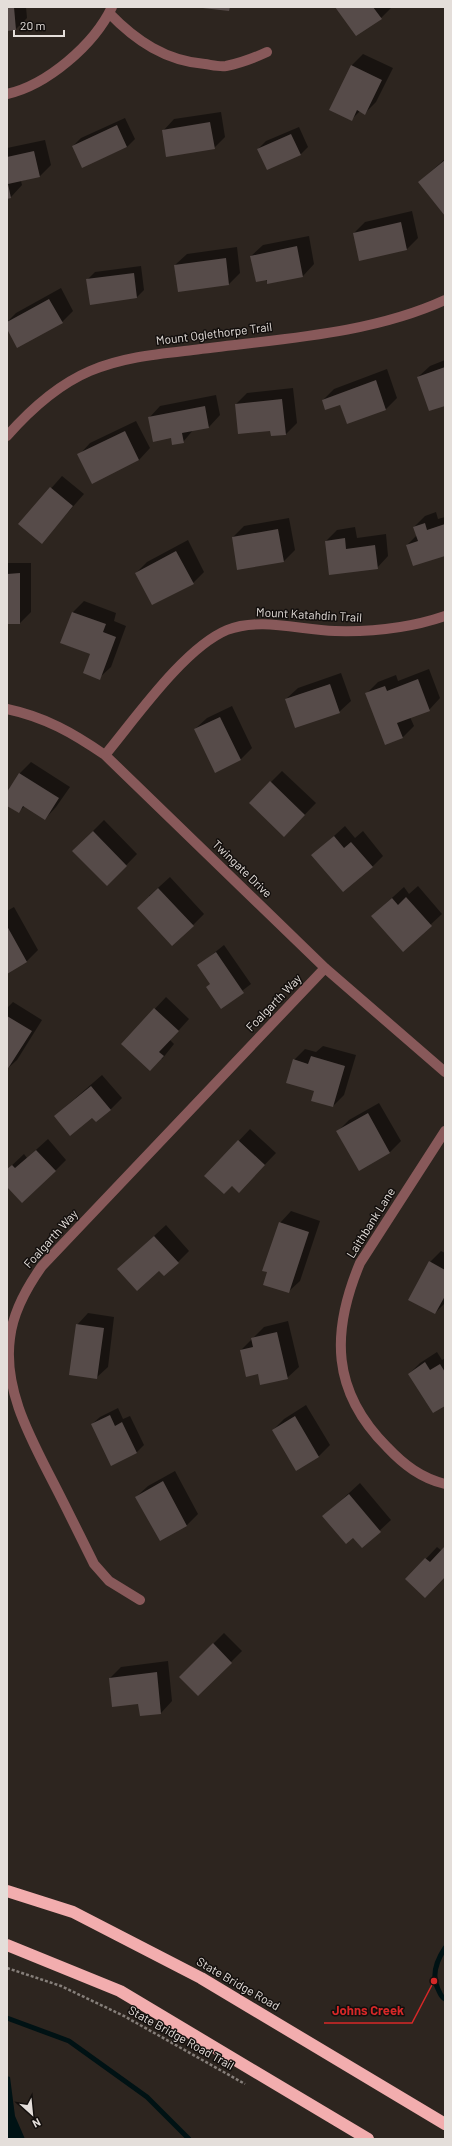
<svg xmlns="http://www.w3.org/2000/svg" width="452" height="2146" font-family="Barlow,sans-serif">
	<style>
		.water { fill: #001214 }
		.shadow { fill: #0007 }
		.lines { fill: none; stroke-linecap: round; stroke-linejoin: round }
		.stream { stroke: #001214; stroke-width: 5 }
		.building { fill: #564b49 }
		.path { stroke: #867f7a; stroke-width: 2.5; stroke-dasharray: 3 2; stroke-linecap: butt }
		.minor { stroke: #88595a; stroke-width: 10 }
		.highway { stroke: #f2adae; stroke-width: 12 }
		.labels { text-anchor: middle; stroke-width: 3; stroke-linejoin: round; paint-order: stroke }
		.street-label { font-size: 12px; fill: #e4deda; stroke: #130f0d }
		.leader { fill: none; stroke: #d62828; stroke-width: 1.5 }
		.callout-dot { fill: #d62828; stroke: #130f0d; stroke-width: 1.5 }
		.callout-label { font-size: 13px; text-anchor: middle; font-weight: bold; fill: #d62828; stroke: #130f0d; stroke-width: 3; stroke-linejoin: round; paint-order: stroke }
	</style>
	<rect width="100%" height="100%" fill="#2d251f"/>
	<path class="water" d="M7 2076 10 2077 15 2116 25 2139H7Z"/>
	<path class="shadow" d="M7 7H26L27 18 16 29 7 30Z
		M337 7H392L381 18Z
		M363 54 393 68 376 102 365 113 360 111 351 120 330 109 352 65Z
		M221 112 225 137 214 148 163 131 174 119Z
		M125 118 135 139 127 147 82 167 73 146 81 138Z
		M299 127 308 147 300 155 258 149 266 141Z
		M45 140 51 165 40 176 21 181 22 185 11 197 7 198V148Z
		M445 159V215L419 182Z
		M412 211 418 238 407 249 354 233 365 222Z
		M309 236 314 264 303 276 268 283 251 256 263 245Z
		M237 247 240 273 229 284 175 265 187 254Z
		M141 266 144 290 137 297 87 280 95 272Z
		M61 288 73 311 62 322 7 327V322L16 313Z
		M445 360V405L418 377 430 366Z
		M387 369 397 398 386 409 347 423 340 404 323 400 334 389Z
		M293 388 297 423 286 434 271 430 236 404 247 393Z
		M216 395 220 415 209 427 194 429 183 442 171 437 149 418 160 406Z
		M136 421 150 448 139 460 79 455 90 443Z
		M62 476 84 494 42 542 20 524Z
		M436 512 438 519 445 517V554L407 545 417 535 414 527 425 516Z
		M289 518 295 550 283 562 233 537 244 526Z
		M355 527 357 538 386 534 388 556 377 568 326 541 337 530Z
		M188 540 204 572 193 583 136 573 147 562Z
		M7 563H31V612L20 623H7Z
		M84 601 116 613 114 621 126 626 111 667 99 678 91 654 61 643 73 612Z
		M429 669 440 698 429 710 410 717 414 726 402 738 367 693 378 682 396 675 398 681Z
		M341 673 351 701 339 712 286 699 298 688Z
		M232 706 252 748 240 760 195 729 207 718Z
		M31 762 70 787 56 807 45 819 25 806 18 812 7 805V793L20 773Z
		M282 771 316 803 284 836 250 803Z
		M104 820 137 854 107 885 73 851Z
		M345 826 355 838 363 831 383 856 372 867 313 855Z
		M170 877 204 914 193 925 149 896Z
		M418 886 442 914 403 950 372 916 404 887 409 894Z
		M14 907 38 950 27 961 7 972V911Z
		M224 945 251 984 221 1007 211 984 198 966Z
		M166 997 189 1019 170 1040 174 1044 162 1059 122 1044Z
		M13 1002 42 1020 17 1060 7 1069V1008Z
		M323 1046 356 1055 344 1095 333 1106 315 1090 294 1060 305 1049 316 1052Z
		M102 1075 122 1098 110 1110 92 1116H55Z
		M379 1103 401 1141 390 1152 359 1169 338 1131 349 1120Z
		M250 1129 276 1153 250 1180 232 1184 206 1176Z
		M48 1139 66 1160 55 1171 7 1185V1170L24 1154 27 1158Z
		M291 1211 320 1221 300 1281 288 1292 280 1223Z
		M166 1225 189 1251 178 1262 159 1269 130 1258Z
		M441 1251 445 1253V1303L435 1313 430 1262Z
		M88 1313 114 1317 108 1367 96 1378 77 1325Z
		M288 1321 299 1367 287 1378 258 1373 241 1350 264 1327Z
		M437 1352 442 1360 445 1358V1405L409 1374 420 1363Z
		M306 1405 330 1445 319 1456 297 1469 273 1430 284 1419Z
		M118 1408 123 1419 130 1416 144 1445 136 1453 92 1424 100 1417Z
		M175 1471 198 1514 187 1525 160 1540 136 1497 148 1486Z
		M360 1483 391 1520 362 1547 353 1536 324 1516Z
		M437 1547 442 1551 445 1548V1576L407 1579Z
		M224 1633 242 1651 198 1695 180 1677Z
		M168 1661 172 1701 161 1713 139 1703 110 1678 121 1667Z"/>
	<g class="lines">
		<path class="stream" d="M445 1948C437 1960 431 1975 438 1989 440 1993 441 1997 445 1999
			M7 2018 69 2041 147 2097 189 2139"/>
	</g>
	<path class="building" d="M7 7H14L16 30 7 31Z
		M194 7H230L229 11Z
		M335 7H373L382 19 356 36Z
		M351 65 382 80 365 115 357 110 352 121 329 110Z
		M210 122 215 149 166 157 162 130Z
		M117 125 127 147 82 168 72 146Z
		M291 134 301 155 267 170 257 149Z
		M34 151 40 177 8 184 11 198 7 199V157Z
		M445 160V216L418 182Z
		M401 222 407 250 359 261 353 233Z
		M297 246 303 277 267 284V280L256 282 250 256Z
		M226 258 229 285 178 292 174 265Z
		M134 273 137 298 90 305 86 279Z
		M49 299 63 323 17 348 7 329V322Z
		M445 367V406L429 411 417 377Z
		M376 380 386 410 347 424 340 405 325 410 322 400Z
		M282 399 286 435 271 436 270 431 238 434 235 404Z
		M205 406 209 428 182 433 184 443 172 445 171 438 153 442 148 417Z
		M125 431 139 460 92 484 77 454Z
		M50 487 73 506 42 544 18 524Z
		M425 523 427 530 445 524V556L413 566 406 545 418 541 413 527Z
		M278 529 284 562 237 570 232 537Z
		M345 538 346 549 375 545 378 569 329 575 325 541Z
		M176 551 194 584 152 605 135 573Z
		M20 573V624H7V574Z
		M72 612 106 624 103 632 116 637 100 680 83 673 90 654 60 643Z
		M418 679 430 711 397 723 403 738 385 745 365 693 385 686 387 691Z
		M330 684 340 713 295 728 285 699Z
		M220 717 241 760 215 773 194 729Z
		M19 773 59 798 45 820 23 806 19 813 7 806V792Z
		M270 781 305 815 284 837 249 803Z
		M93 831 127 866 107 886 72 851Z
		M334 836 344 848 351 842 373 867 343 892 311 855Z
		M158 888 194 926 172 946 137 908Z
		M406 897 432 926 403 952 371 916 392 898 398 905Z
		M7 926 27 962 7 974Z
		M216 952 244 993 221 1009 206 987 210 984 197 965Z
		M154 1008 179 1031 159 1052 164 1056 150 1071 121 1044Z
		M7 1016 32 1031 7 1070Z
		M311 1056 345 1066 333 1107 311 1101 314 1091 286 1083 293 1059 308 1064Z
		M91 1086 111 1110 96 1122 92 1118 70 1136 54 1116Z
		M368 1113 390 1153 359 1171 336 1131Z
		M238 1140 265 1165 239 1193 232 1186 224 1194 204 1176Z
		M36 1150 56 1171 22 1203 7 1187V1169L12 1165 15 1168Z
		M279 1222 309 1232 289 1293 263 1285 267 1272 262 1271Z
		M154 1236 179 1263 164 1276 159 1271 137 1291 117 1269Z
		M429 1261 445 1270V1296L435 1314 408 1300Z
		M76 1324 104 1328 97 1379 69 1375Z
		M277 1332 288 1379 260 1385 258 1374 246 1377 240 1350 253 1347 251 1338Z
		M425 1362 430 1370 440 1364 445 1372V1406L433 1413 408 1374Z
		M110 1415 115 1426 122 1422 137 1453 111 1466 91 1424Z
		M295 1416 319 1457 296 1471 272 1430Z
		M163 1481 187 1526 160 1541 135 1497Z
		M349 1494 381 1532 362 1548 353 1538 346 1544 322 1516Z
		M445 1546V1577L425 1598 405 1579 425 1558 430 1562Z
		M213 1643 232 1663 198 1696 179 1677Z
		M157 1672 161 1714 140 1716 138 1704 112 1707 109 1678Z"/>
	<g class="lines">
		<path class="path" d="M7 1968 61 1986 124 2016 245 2084"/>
		<path class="minor" d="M109 13C136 41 166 61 205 64 212 65 220 67 226 66 241 63 254 58 267 52
			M7 94C47 85 94 45 112 7
			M7 436C30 410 57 385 90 371 123 357 158 354 193 350 276 339 369 335 445 300
			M7 709C45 717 73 733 105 755L325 968 445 1072
			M105 755C135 719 184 648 227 630 260 617 300 630 335 631 371 632 410 628 445 616
			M445 1131 360 1263C331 1332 331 1391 387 1447 404 1465 421 1478 445 1484
			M140 1600 109 1581 94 1564C80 1536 67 1509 53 1482 30 1437 3 1389 10 1338 13 1312 27 1287 42 1266L325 968"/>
		<path class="highway" d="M7 1891 73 1912 201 1978 445 2124
			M7 1945 120 1991 368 2139"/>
	</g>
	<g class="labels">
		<g class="street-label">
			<text transform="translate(214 334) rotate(-7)" y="4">Mount Oglethorpe Trail</text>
			<text transform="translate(309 615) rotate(3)" y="4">Mount Katahdin Trail</text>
			<text transform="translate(242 869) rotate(44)" y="4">Twingate Drive</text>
			<text transform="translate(274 1003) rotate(-46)" y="4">Foalgarth Way</text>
			<text transform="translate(371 1223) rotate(-58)" y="4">Laithbank Lane</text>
			<text transform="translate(51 1239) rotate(-48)" y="4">Foalgarth Way</text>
			<text transform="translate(238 1984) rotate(30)" y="4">State Bridge Road</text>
			<text transform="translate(181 2038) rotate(29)" y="4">State Bridge Road Trail</text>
		</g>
	</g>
	<path class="leader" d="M434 1981L412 2023H324"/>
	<circle class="callout-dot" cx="434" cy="1981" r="4"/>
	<g class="callout-label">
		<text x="368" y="2015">Johns Creek</text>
	</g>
	<rect width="452" height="2146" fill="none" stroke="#e4deda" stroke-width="16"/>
	<g transform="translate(32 2114) rotate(153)" stroke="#130f0d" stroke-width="3" paint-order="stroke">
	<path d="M0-3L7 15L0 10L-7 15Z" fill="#e4deda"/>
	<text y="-6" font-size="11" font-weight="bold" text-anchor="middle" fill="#e4deda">N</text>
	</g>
	<path d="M14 30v6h50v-6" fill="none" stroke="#e4deda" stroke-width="2"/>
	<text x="20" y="30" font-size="12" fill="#e4deda" stroke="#130f0d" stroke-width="3" paint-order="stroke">20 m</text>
</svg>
